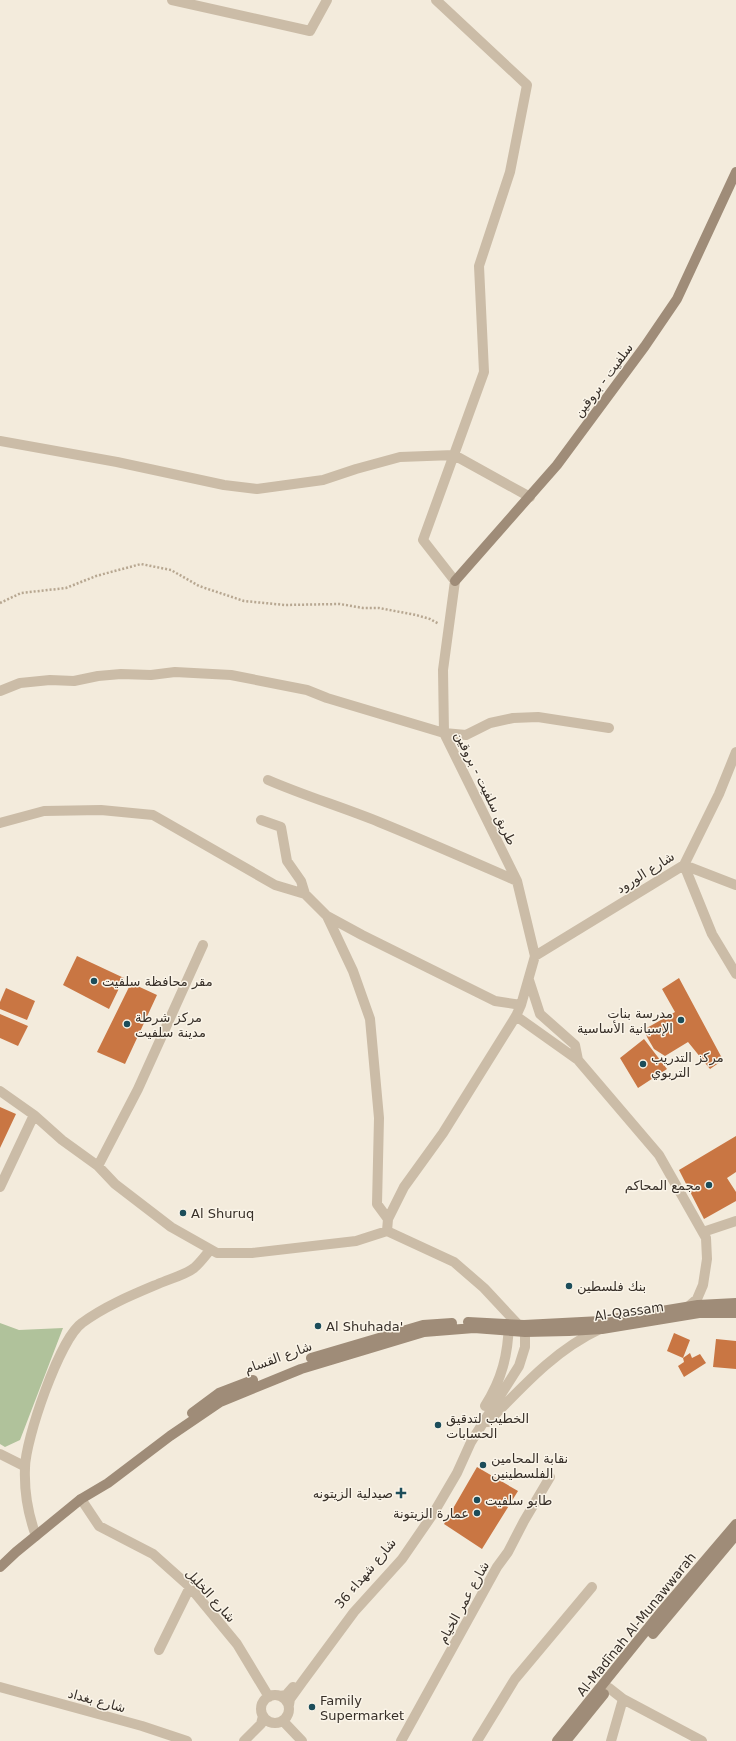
<svg xmlns="http://www.w3.org/2000/svg" width="736" height="1741" font-family="'DejaVu Sans',Vazirmatn,sans-serif">
	<style>
		.green { fill: #b0c29b }
		.building { fill: #c97643 }
		.lines { fill: none; stroke-linecap: round; stroke-linejoin: round }
		.path { stroke: #b7a791; stroke-width: 2.5; stroke-dasharray: 2 2; stroke-linecap: butt }
		.street { stroke: #cbbca7; stroke-width: 10 }
		.secondary { stroke: #9f8c78; stroke-width: 10 }
		.poi-dot { fill: #1c4d5a; stroke: #faf4e8; stroke-width: 1.5 }
		.labels { text-anchor: middle; stroke-width: 3; stroke-linejoin: round; paint-order: stroke }
		.street-label { font-size: 13px; fill: #372f28; stroke: #faf4e8 }
		.poi-label { font-size: 13px; fill: #372f28; stroke: #faf4e8; text-anchor: start }
	</style>
	<rect width="100%" height="100%" fill="#f3ebdc"/>
	<path class="green" d="M0 1323 19 1330 63 1328 20 1440 5 1447 0 1444Z"/>
	<path class="building" d="M77 956 124 978 109 1009 63 985Z
		M679 978 723 1060 710 1069 688 1042 665 1056 654 1049 647 1037 645 1029 675 1012 662 989Z
		M131 983 157 995 125 1064 97 1052Z
		M6 988 35 1001 27 1020 0 1009V1002Z
		M0 1014 28 1026 18 1046 0 1038Z
		M644 1039 667 1069 638 1088 620 1058Z
		M0 1107 16 1114 0 1148Z
		M736 1136V1172L727 1178 736 1192V1201L704 1219 679 1170Z
		M674 1333 690 1340 683 1358 667 1351Z
		M716 1339 736 1341V1369L713 1367Z
		M690 1353 692 1358 700 1354 706 1363 684 1377 678 1366 684 1362 683 1358Z
		M477 1467 518 1491 482 1549 444 1524Z"/>
	<g class="lines">
		<path class="path" d="M0 603 21 593 66 588 96 576 141 564 171 570 199 586 244 601 285 605 340 604 363 608H379L416 615 430 619 439 624"/>
		<path class="street" d="M172 0 310 31 327 0
			M436 0 527 85 510 172 479 266 484 372 423 540 455 581 443 670 444 733 517 881 535 956
			M0 441 117 462 224 485 257 489 323 480 356 469 400 457 454 455 530 497
			M0 691 20 683 50 680 74 681 98 676 121 674 151 675 175 672 231 675 307 690 327 698 444 733 466 735 490 723 513 718 538 717 609 728
			M268 780C305 796 342 807 379 822 426 841 471 861 517 881
			M261 820 281 827 287 861 301 881 305 894
			M0 823 44 811 101 810 153 815 275 885 305 894 327 916 362 935 495 1001 521 1005
			M684 865 712 934 736 974
			M684 865 736 885
			M327 916 353 971 370 1019 379 1118 377 1204 388 1219 387 1231
			M535 956 684 865 719 794 736 752
			M529 980 540 1014 575 1045 578 1060
			M516 1016 578 1060 659 1155 706 1238 707 1259 703 1285 697 1299 689 1306
			M0 1091 34 1115 62 1140 98 1166 115 1184 171 1227 217 1253H252L356 1241 387 1231 454 1262 484 1288 525 1332V1347L519 1366 471 1442 457 1473 433 1514 402 1559 354 1612 303 1681 290 1699 289 1705
			M98 1166 138 1089 203 945
			M0 1187 34 1115
			M388 1219 404 1187 443 1133 516 1016 521 1005 535 956
			M703 1232 736 1221
			M485 1406C502 1379 508 1355 509 1323
			M488 1422C523 1386 555 1350 600 1329
			M0 1454 24 1466
			M81 1499 99 1526 153 1554 190 1587 237 1644 269 1697
			M36 1536C28 1514 24 1492 25 1468 25 1440 60 1338 82 1323 105 1306 132 1295 158 1284 169 1279 185 1275 194 1268 200 1263 205 1256 210 1250
			M159 1650 190 1587
			M0 1687 142 1726 187 1741
			M609 1688 623 1699 702 1741
			M261 1709a14 14 0 1 1 28 0a14 14 0 1 1-28 0Z
			M280 1696 286 1695 293 1687
			M283 1721 302 1741
			M244 1741 261 1724 263 1716
			M401 1741 497 1567 508 1552 524 1521 550 1477
			M477 1741 515 1679 592 1587
			M611 1741 623 1699"/>
		<path class="secondary" d="M455 581 557 465 645 346 677 299 736 172
			M468 1322 524 1325 601 1321 698 1305 736 1303
			M311 1358 423 1325 452 1323
			M192 1413 219 1393 253 1380
			M0 1567 16 1552 81 1499 108 1483 170 1436 220 1402 301 1369 424 1332 474 1328 525 1332 569 1331 602 1329 699 1313H736
			M653 1634 736 1535
			M557 1741 661 1612 736 1524
			M566 1741 604 1694"/>
	</g>
	<g class="poi-dot">
		<circle cx="94" cy="981" r="4"/>
		<circle cx="681" cy="1020" r="4"/>
		<circle cx="127" cy="1024" r="4"/>
		<circle cx="643" cy="1064" r="4"/>
		<circle cx="709" cy="1185" r="4"/>
		<circle cx="183" cy="1213" r="4"/>
		<circle cx="569" cy="1286" r="4"/>
		<circle cx="318" cy="1326" r="4"/>
		<circle cx="438" cy="1425" r="4"/>
		<circle cx="483" cy="1465" r="4"/>
		<path d="M399 1487h4v4h4v4h-4v4h-4v-4h-4v-4h4z"/>
		<circle cx="477" cy="1500" r="4"/>
		<circle cx="477" cy="1513" r="4"/>
		<circle cx="312" cy="1707" r="4"/>
	</g>
	<g class="labels">
		<g class="street-label">
			<text transform="translate(603 380) rotate(-53)" y="5">سلفيت - بروقين</text>
			<text transform="translate(486 788) rotate(64)" y="5">طريق سلفيت - بروقين</text>
			<text transform="translate(645 872) rotate(-32)" y="5">شارع الورود</text>
			<text transform="translate(629 1311) rotate(-8)" y="5">Al-Qassam</text>
			<text transform="translate(278 1357) rotate(-20)" y="5">شارع القسام</text>
			<text transform="translate(365 1573) rotate(-50)" y="5">شارع شهداء 36</text>
			<text transform="translate(211 1595) rotate(48)" y="5">شارع الخليل</text>
			<text transform="translate(463 1602) rotate(-61)" y="5">شارع عمر الخيام</text>
			<text transform="translate(636 1624) rotate(-51)" y="5">Al-Madīnah Al-Munawwarah</text>
			<text transform="translate(97 1700) rotate(15)" y="5">شارع بغداد</text>
		</g>
		<g class="poi-label">
			<text x="102" y="986">مقر محافظة سلفيت</text>
			<text x="673" y="1018" text-anchor="end">مدرسة بنات<tspan x="673" dy="15">الإسبانية الأساسية</tspan></text>
			<text x="135" y="1022">مركز شرطة<tspan x="135" dy="15">مدينة سلفيت</tspan></text>
			<text x="651" y="1062">مركز التدريب<tspan x="651" dy="15">التربوي</tspan></text>
			<text x="701" y="1190" text-anchor="end">مجمع المحاكم</text>
			<text x="191" y="1218">Al Shuruq</text>
			<text x="577" y="1291">بنك فلسطين</text>
			<text x="326" y="1331">Al Shuhada'</text>
			<text x="446" y="1423">الخطيب لتدقيق<tspan x="446" dy="15">الحسابات</tspan></text>
			<text x="491" y="1463">نقابة المحامين<tspan x="491" dy="15">الفلسطينين</tspan></text>
			<text x="393" y="1498" text-anchor="end">صيدلية الزيتونه</text>
			<text x="485" y="1505">طابو سلفيت</text>
			<text x="469" y="1518" text-anchor="end">عمارة الزيتونة</text>
			<text x="320" y="1705">Family<tspan x="320" dy="15">Supermarket</tspan></text>
		</g>
	</g>
</svg>
